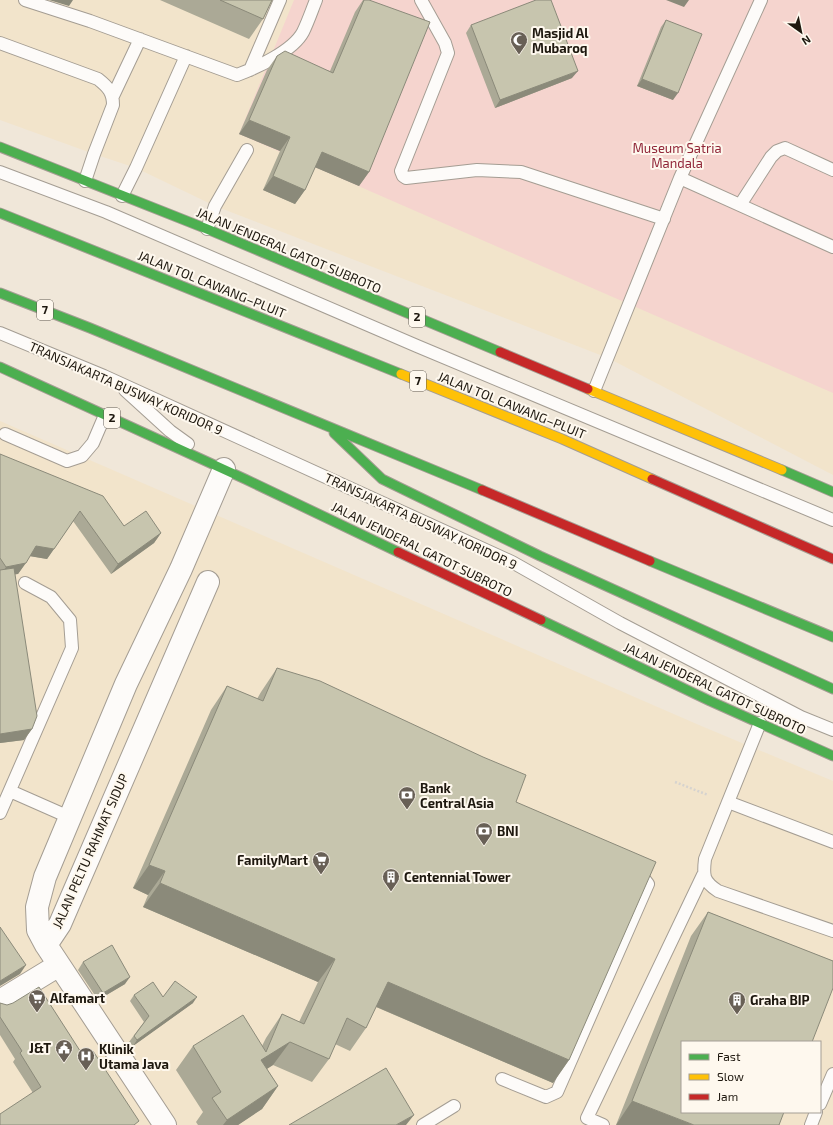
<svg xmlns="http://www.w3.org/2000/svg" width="833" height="1125" font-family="'Exo 2',sans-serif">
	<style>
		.built { fill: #f2e4cb; fill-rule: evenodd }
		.green { fill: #f5d4ce }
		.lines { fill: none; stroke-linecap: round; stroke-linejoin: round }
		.lane-casing { stroke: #a49d93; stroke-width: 14 }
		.street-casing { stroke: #a49d93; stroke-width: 24 }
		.fast-casing { stroke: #a49d93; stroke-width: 11 }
		.slow-casing { stroke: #a49d93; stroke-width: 11 }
		.jam-casing { stroke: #a49d93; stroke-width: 11 }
		.path { stroke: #d6d3cf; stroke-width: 2.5; stroke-dasharray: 2 2; stroke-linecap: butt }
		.lane { stroke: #fdfbf9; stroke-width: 12 }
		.street { stroke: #fdfbf9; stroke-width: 22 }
		.fast { stroke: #4caf50; stroke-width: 9 }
		.slow { stroke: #ffc107; stroke-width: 9 }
		.jam { stroke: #c62828; stroke-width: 9 }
		.wall { fill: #aba996 }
		.shaded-wall { fill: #8b8a7a }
		.building { fill: #c7c5ae; stroke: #8b8a7a }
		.labels { text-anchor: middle; stroke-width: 4; stroke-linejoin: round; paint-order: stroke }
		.shield { fill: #fef8ee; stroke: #615b52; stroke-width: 1 }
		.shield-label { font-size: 12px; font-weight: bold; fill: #1e180f }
		.poi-label { font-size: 13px; font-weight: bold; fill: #1e180f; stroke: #fef8ee; text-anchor: start }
		.park-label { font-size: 13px; fill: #902537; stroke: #fef8ee }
		.street-label { font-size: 13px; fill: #1e180f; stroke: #fef8ee }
	</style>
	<rect width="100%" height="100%" fill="#f0e7d9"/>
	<path class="built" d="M0 0H833V475L608 358 215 206 136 168 94 154 0 120Z
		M0 421 699 725 833 781V1125H0ZM682 1042H820V1112H682Z"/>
	<path class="green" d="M294 0H833V393L239 134Z"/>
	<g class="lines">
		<g class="lane-casing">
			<path id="lane" d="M25 0 90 21 237 75C256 68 293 51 303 32 308 22 312 10 316 0
				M421 0 445 43 448 53 401 171 403 176 406 178 477 170 521 172 664 219
				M0 43 98 79C108 87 113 92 113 105L94 154 85 181
				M250 70 280 0
				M113 96 140 39
				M0 172 106 212 417 346 833 520
				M680 178 833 247
				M122 196 136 168 186 56
				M740 205 771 157 777 151 785 148 833 170
				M207 229 215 206 247 150
				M0 333 104 376 512 562 620 623 801 717 833 730
				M125 390 170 431 188 444
				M594 391 680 178 761 0
				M5 434 67 461 82 456 93 443 105 415
				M760 723 705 859C703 876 703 881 718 891L833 931
				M10 791 69 817
				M728 802 833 842
				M0 813 72 648 70 620 51 597 25 583
				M502 1079 546 1097 557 1092 648 884 645 880 637 871
				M820 1104 833 1074
				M423 1125 454 1106
				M603 1125 587 1118 703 875
				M811 1125 816 1112"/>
		</g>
		<g class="street-casing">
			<path id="street" d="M46 945 60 924 208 582
				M0 1001 59 965
				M165 1125 46 945 38 930 37 907 45 877 126 684 181 569 224 469"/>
		</g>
		<g class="fast-casing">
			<path id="fast" d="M0 147 207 229 500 352
				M0 213 401 374
				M0 293 90 328 482 490
				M0 367 245 479 398 552
				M334 433 382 479 540 556 833 689
				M782 470 833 492
				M650 561 833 637
				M541 620 710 701 833 756"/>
		</g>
		<g class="slow-casing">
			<path id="slow" d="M401 374 562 439 652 479
				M588 389 782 470"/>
		</g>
		<g class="jam-casing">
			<path id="jam" d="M500 352 588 389
				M652 479 833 559
				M482 490 650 561
				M398 552 541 620"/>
		</g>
		<path class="path" d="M675 782 708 795"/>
		<use href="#lane" class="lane"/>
		<use href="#street" class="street"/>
		<use href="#fast" class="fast"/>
		<use href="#slow" class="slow"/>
		<use href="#jam" class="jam"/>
	</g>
	<path class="wall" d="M160 0H272L263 19 249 39Z
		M363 0H369V172L359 186 315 167 305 190 295 204 263 190 280 151 239 134 267 70 277 56 330 71 355 12Z
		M666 20 673 100 637 86 661 27Z
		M471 25 572 78 495 108 466 33Z
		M0 454 124 526 161 533 154 543 111 574 73 521 47 559 30 556 18 574H15L32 729 24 740 0 743Z
		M277 668 516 802 569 1060 553 1083 376 1007 366 1028 350 1051 335 1044 329 1059 312 1082 273 1065 267 1069 278 1086 262 1109 238 1125H198L196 1122 203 1112 176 1070 193 1046H262L266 1038 282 1014 299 1022 318 982 143 907 148 895 133 888 211 710 227 686 257 699 261 692Z
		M708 912 833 961 616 1125 691 936Z
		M83 962 125 984 98 1000 78 970Z
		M134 995 163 997 193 1003 133 1046 129 1042 144 1022 130 1001Z
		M0 1003 84 1057 33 1093 13 1062 15 1059 0 1035Z"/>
	<path class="shaded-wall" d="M49 0H73L69 6Z
		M666 0H689L684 7Z
		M578 71 572 78 495 108 500 100Z
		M642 79 678 93 673 100 637 86Z
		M249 120 290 137 280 151 239 134Z
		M322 152 369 172 359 186 312 166Z
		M273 176 305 190 295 204 263 190Z
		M161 533 154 543 111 574 118 564Z
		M36 546 54 549 47 559 29 556Z
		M26 563 18 574 0 577V576L6 567Z
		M32 729 24 740 0 743V734Z
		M149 865 165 871 148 895 133 888Z
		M160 883 335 959 318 982 143 907Z
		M26 965 20 974 0 986V981Z
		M130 977 125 984 98 1000 103 993Z
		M388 982 569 1060 553 1083 372 1005Z
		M197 997 193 1003 133 1046 137 1040Z
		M290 1042 273 1065 244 1083 261 1060Z
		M278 1086 262 1109 238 1125H223L227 1120Z
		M632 1101 694 1125H616Z
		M414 1115 406 1125H396Z"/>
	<path class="building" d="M220 0H272L263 19Z
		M364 0H369L430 22 369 172 322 152 305 190 273 176 290 137 249 120 277 56 285 51 333 73Z
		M536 0H551L578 71 500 100 471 25Z
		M666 20 702 34 678 93 642 79Z
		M0 454 103 496 124 526 146 511 161 533 118 564 80 511 54 549 36 546 26 563 6 567 0 558Z
		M14 568 37 716 32 729 0 734V570Z
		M277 668 320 681 483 757 526 775 516 802 656 862 569 1060 388 982 366 1028 347 1018 329 1059 290 1042 261 1060 278 1086 227 1120 212 1098 221 1092 193 1046 243 1015 266 1052 282 1014 304 1024 335 959 160 883 165 871 149 865 227 686 263 701Z
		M708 912 833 961V988L812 1042H682V1112H784L779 1125H694L632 1101Z
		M0 927 26 965 0 981Z
		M112 945 130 977 103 993 83 962Z
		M175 981 197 997 137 1040 134 1036 149 1016 134 995 153 982 163 997Z
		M39 987 84 1057 93 1051 139 1121 134 1125H0V1114L41 1087 20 1053 22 1051 0 1017V1003L7 1005 13 1003Z
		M386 1068 414 1115 396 1125H289Z"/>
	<defs>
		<g id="mosque-pin" transform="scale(0.9)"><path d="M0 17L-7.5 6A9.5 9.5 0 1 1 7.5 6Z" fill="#686056" stroke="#fef8ee"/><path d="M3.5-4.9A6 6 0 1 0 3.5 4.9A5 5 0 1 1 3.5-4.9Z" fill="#fff"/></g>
		<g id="bank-pin" transform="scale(0.9)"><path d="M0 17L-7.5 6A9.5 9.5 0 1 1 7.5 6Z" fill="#686056" stroke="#fef8ee"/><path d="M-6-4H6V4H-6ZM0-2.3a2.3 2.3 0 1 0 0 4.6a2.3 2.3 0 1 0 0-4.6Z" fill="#fff"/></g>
		<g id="supermarket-pin" transform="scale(0.9)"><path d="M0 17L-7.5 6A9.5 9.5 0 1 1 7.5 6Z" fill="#686056" stroke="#fef8ee"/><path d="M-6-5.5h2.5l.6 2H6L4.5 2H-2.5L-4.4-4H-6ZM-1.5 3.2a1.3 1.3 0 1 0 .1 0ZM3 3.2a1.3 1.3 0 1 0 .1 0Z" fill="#fff"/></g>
		<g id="building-pin" transform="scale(0.9)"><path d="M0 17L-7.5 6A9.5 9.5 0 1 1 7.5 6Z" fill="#686056" stroke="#fef8ee"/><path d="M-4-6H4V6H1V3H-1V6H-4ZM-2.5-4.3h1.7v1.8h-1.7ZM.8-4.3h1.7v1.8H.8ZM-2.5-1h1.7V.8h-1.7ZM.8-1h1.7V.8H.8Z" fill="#fff"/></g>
		<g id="civic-pin" transform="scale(0.9)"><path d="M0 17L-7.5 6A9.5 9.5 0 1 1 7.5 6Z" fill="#686056" stroke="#fef8ee"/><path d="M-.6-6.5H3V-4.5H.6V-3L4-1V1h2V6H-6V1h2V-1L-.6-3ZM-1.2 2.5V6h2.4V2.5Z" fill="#fff"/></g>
		<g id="hospital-pin" transform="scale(0.9)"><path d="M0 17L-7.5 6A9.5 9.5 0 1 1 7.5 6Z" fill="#686056" stroke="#fef8ee"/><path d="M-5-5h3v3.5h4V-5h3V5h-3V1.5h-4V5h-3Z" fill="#fff"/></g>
	</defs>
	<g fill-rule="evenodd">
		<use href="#mosque-pin" x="519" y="40"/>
		<use href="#bank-pin" x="407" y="795"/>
		<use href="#bank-pin" x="484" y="831"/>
		<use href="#supermarket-pin" x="321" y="860"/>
		<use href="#building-pin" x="391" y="877"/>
		<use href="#supermarket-pin" x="37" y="998"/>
		<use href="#building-pin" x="737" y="1000"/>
		<use href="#civic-pin" x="64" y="1048"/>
		<use href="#hospital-pin" x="86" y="1056"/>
	</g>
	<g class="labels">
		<g class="shield">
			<rect x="37" y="300" width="16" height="20" rx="3"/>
			<rect x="409" y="307" width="16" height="20" rx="3"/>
			<rect x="410" y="371" width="16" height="20" rx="3"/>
			<rect x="104" y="408" width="16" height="20" rx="3"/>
		</g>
		<g class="shield-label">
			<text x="45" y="314">7</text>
			<text x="417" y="321">2</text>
			<text x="418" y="385">7</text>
			<text x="112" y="422">2</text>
		</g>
		<g class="poi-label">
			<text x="532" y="38">Masjid Al<tspan x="532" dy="15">Mubaroq</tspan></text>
			<text x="420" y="793">Bank<tspan x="420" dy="15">Central Asia</tspan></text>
			<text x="497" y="836">BNI</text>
			<text x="308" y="865" text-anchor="end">FamilyMart</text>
			<text x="404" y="882">Centennial Tower</text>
			<text x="50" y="1003">Alfamart</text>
			<text x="750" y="1005">Graha BIP</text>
			<text x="51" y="1053" text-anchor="end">J&amp;T</text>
			<text x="99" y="1054">Klinik<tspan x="99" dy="15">Utama Java</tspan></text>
		</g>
		<g class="park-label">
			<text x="677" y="153">Museum Satria<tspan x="677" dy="15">Mandala</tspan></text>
		</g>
		<g class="street-label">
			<text transform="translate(289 250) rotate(23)" y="5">JALAN JENDERAL GATOT SUBROTO</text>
			<text transform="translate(212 284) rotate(22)" y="5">JALAN TOL CAWANG–PLUIT</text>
			<text transform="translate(126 388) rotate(24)" y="5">TRANSJAKARTA BUSWAY KORIDOR 9</text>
			<text transform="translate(512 405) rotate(22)" y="5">JALAN TOL CAWANG–PLUIT</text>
			<text transform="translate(421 521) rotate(25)" y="5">TRANSJAKARTA BUSWAY KORIDOR 9</text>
			<text transform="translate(422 549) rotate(26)" y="5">JALAN JENDERAL GATOT SUBROTO</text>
			<text transform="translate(715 688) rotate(25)" y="5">JALAN JENDERAL GATOT SUBROTO</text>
			<text transform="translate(90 851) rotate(-66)" y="5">JALAN PELTU RAHMAT SIDUP</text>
		</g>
	</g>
	<rect x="681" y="1041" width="140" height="72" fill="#fef8ee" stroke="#a49e95"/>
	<rect x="689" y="1054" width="20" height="6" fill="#4caf50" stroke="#a49e95"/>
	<text x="717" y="1061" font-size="12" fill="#1e180f">Fast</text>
	<rect x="689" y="1074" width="20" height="6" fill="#ffc107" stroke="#a49e95"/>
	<text x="717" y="1081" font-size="12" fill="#1e180f">Slow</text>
	<rect x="689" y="1094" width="20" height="6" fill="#c62828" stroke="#a49e95"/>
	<text x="717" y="1101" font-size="12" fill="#1e180f">Jam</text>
	<g transform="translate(801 32) rotate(147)" stroke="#fef8ee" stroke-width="3" paint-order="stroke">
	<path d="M0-3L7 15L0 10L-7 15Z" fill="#1e180f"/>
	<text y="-6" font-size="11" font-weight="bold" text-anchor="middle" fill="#1e180f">N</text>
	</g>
</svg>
